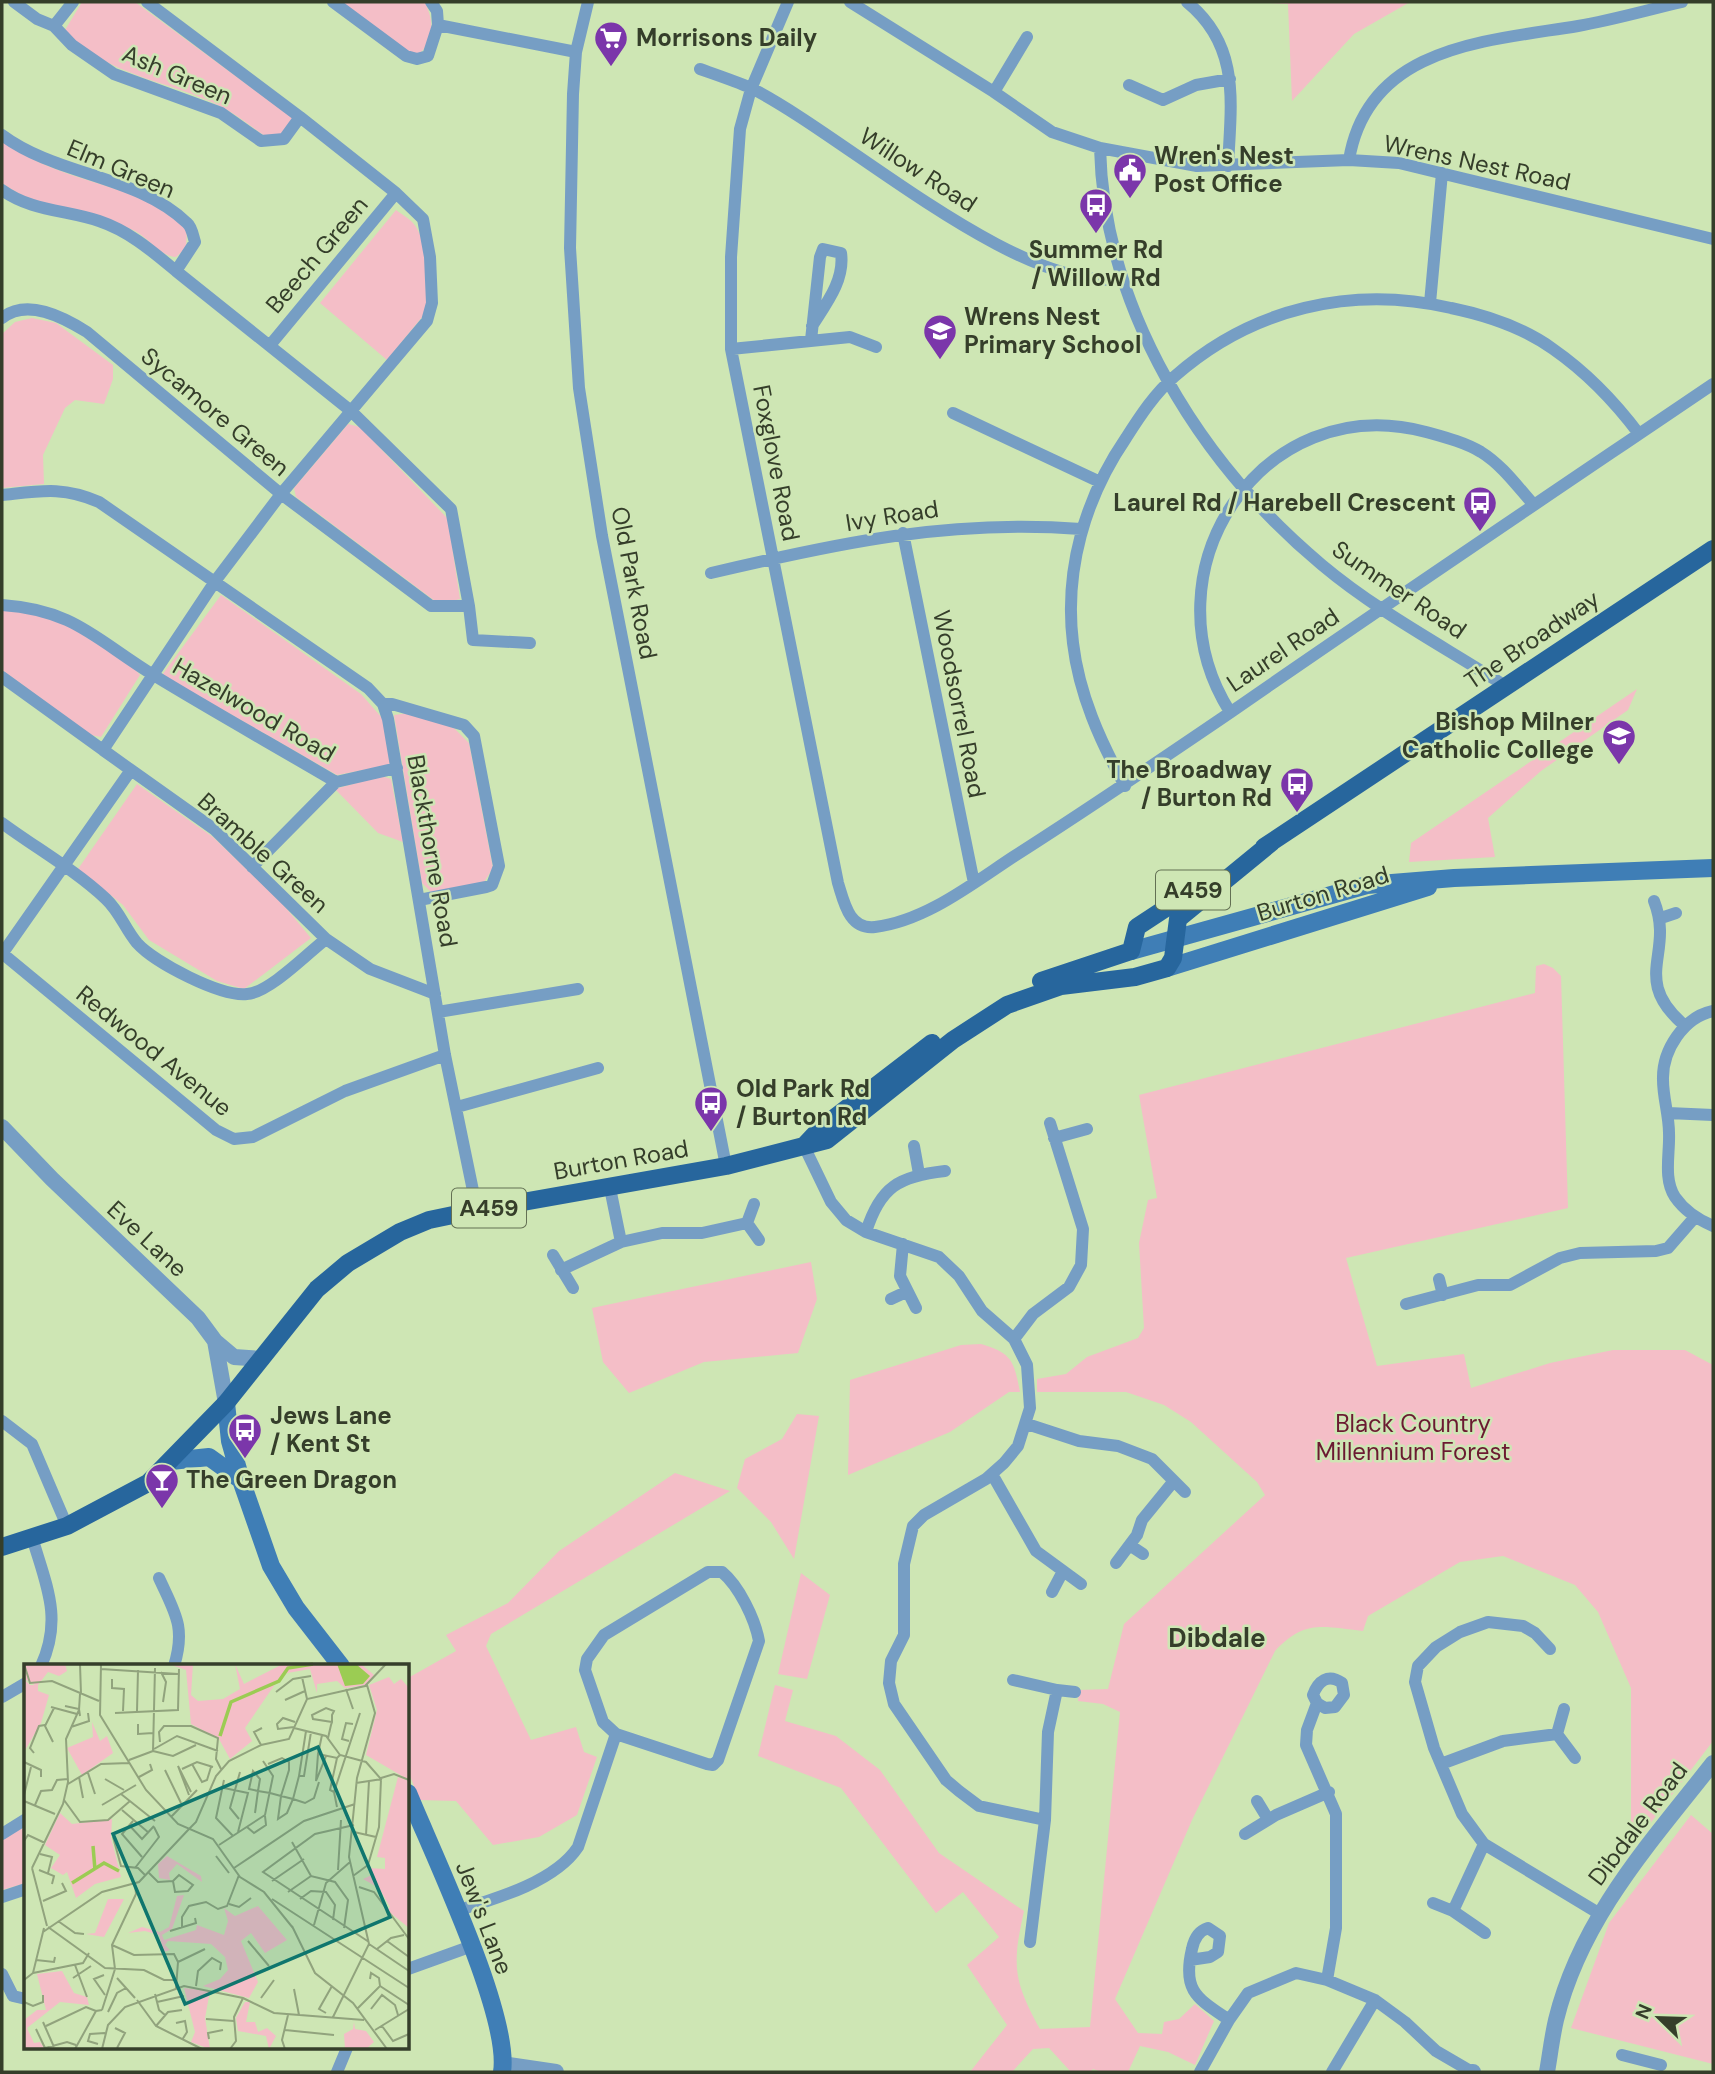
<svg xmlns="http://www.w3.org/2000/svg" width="1715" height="2074" font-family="'DM Sans',sans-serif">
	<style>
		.green { fill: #f4bec7 }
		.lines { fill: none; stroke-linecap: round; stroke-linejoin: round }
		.minor { stroke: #769ec4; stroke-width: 12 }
		.tertiary { stroke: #769ec4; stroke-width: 16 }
		.secondary { stroke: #3f7eb6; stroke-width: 18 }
		.primary { stroke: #27669d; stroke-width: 18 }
		.labels { text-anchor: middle; stroke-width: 5; stroke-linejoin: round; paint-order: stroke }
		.shield { fill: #cee6b4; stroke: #637053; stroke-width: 2 }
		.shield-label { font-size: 23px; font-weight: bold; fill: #353e2a }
		.poi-label { font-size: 24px; font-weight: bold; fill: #353e2a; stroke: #cee6b4; text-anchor: start }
		.street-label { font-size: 24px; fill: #353e2a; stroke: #cee6b4 }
		.park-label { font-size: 24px; fill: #6b1a31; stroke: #cee6b4 }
		.neighbourhood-label { font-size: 26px; font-weight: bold; fill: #353e2a; stroke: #cee6b4 }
		.inset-river { fill: none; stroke: #9bcc53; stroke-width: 3.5 }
		.inset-road { fill: none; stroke: #91a37d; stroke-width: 2 }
		.view { fill: #0f766e; fill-opacity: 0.15; stroke: #0f766e; stroke-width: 3.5 }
		.inset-edge { fill: none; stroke: #353e2a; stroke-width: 3.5 }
	</style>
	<rect width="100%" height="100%" fill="#cee6b4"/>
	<path class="green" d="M82 2H135L294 119 283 134 265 136C250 126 236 114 220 106 168 80 105 76 65 30Z
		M339 2H425C433 20 436 37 420 53H410Z
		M1253 2H1410L1354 34 1292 101 1288 4Z
		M2 141C47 173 92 179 141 198 157 205 172 218 187 228L186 248 176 257C159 256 149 238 135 231 92 210 41 212 2 183Z
		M396 210C401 214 409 218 413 223 431 244 426 287 427 311L387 360 320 303Z
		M32 318 56 323 113 365V379L104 404 75 400 65 408 43 455 44 484 2 488V334L15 322Z
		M348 424 360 427 448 519 460 599 439 604 296 497 294 488Z
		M221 595 361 694 383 719 390 765 337 775 162 675Z
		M2 610C16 612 32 612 46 615 72 621 124 654 140 675L101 737 91 735 2 670Z
		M1637 689 1628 710 1541 771 1488 818 1495 857 1409 862 1411 843Z
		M408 713 454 728 469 743 493 868 484 882 432 893 422 883 394 715Z
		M381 776 391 779 403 842 378 833 335 789Z
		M137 784 213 837 281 902 311 938 244 989 217 981 149 940 123 905 78 869Z
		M1544 964 1553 968 1561 976 1568 1208 1346 1258 1377 1366 1464 1354 1471 1388 1550 1363 1613 1350H1685L1713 1365V1741L1626 1855 1631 1818V1688L1598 1612 1575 1585 1503 1556 1460 1562 1368 1616 1363 1631C1323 1627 1305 1619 1275 1651L1192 1820 1115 1999 1138 2033 1162 2034 1164 2022 1179 2019 1195 2004 1214 2021 1195 2065 1168 2052 1140 2046 1128 2072H1102L1093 2069 1090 2072H1071L1049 2048 1033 2049 1012 2072H970L1007 2025 967 1965 999 1937 963 1892 936 1913 841 1788 758 1756 775 1685 793 1690 785 1721 836 1736 880 1770 939 1853 1024 1911C1012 1965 1013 1980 1040 2029L1090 2027 1120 1712 1103 1704 1078 1701 1079 1690 1108 1689 1124 1624 1265 1495 1257 1482 1191 1422 1164 1405 1126 1392H1037V1379L1066 1374 1087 1357 1138 1338 1144 1328 1139 1243 1148 1200 1157 1198 1139 1095 1535 993 1536 966Z
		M811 1262 817 1299 798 1353 704 1362 629 1393 603 1362 592 1308Z
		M981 1344C1012 1353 1014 1361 1020 1392H1009L950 1432 848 1475 850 1380 961 1345Z
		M797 1414 819 1416 794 1559 771 1522 737 1488 745 1459 782 1439Z
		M675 1473 730 1491 491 1634 486 1646 531 1740 576 1727 584 1752 597 1757 577 1815 539 1837 493 1845 456 1801 419 1800 408 1770V1678L456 1651 446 1635 508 1603 559 1551Z
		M801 1573 830 1595 807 1679 778 1674Z
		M1691 1815 1713 1834V2064L1571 2028 1609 1923Z
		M26 1826V1883L2 1890V1839Z"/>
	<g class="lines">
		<path class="minor" d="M14 2 37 19 54 26 73 2
			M333 2 406 56 417 59 428 56 438 25
			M431 2 437 11 438 25 576 52
			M588 2 576 52 573 94 570 248 579 388 602 536 726 1166
			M788 2 751 89 740 129 731 257V349L838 883C844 902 849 930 875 927 925 921 972 884 1013 857 1087 810 1159 761 1231 712 1391 601 1552 493 1713 384
			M850 2 994 92 1052 132 1100 148 1197 166 1349 160 1399 163 1713 239
			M1187 2C1241 46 1231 103 1228 166
			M54 26 72 45 114 74 221 113 261 141 284 139 300 117 147 2
			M700 69C717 75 735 81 751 88 846 136 1018 293 1122 279
			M1129 85 1163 100 1196 85 1230 79
			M994 92 1027 37
			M2 135C57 176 137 175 187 223 192 227 193 236 195 242L176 271C152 251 129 231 99 221 66 210 31 211 2 190
			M1100 148C1104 310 1200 463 1322 565 1378 612 1445 647 1507 687
			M1349 160C1368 45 1488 41 1578 26 1613 20 1647 10 1682 2
			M176 271 351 411 427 321 432 303 430 257 423 219 396 193 300 117
			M1430 303 1442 173
			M2 318C27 298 63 317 87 332L281 494 216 580 103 750 2 677
			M811 340 820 257 823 249 841 253C845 280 826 304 812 326
			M271 344 396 193
			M731 349 850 337 876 347
			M351 411 451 509 469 606H431L281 494Z
			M953 413 1100 482
			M2 495C40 491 63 486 99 502L368 688 383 704 388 719 445 1055 477 1210
			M903 533 974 883
			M711 573C838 543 950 519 1081 529
			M2 605C75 610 96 640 155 676 214 712 275 746 336 782
			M469 606 473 640 530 643
			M383 704H392L464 725 474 736 499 866 492 885 486 887 419 900
			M1230 712C1142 573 1261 388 1426 432 1444 437 1464 442 1481 452 1502 465 1517 486 1533 504
			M103 750 131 770
			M1125 786C1100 741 1079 694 1073 643 1064 570 1085 498 1126 438 1140 416 1155 393 1175 376 1252 308 1352 285 1451 308 1485 315 1524 328 1553 349 1586 372 1615 402 1639 434
			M2 823C36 848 75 870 106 899 120 912 125 929 137 943 155 963 221 997 247 994 269 993 308 953 326 939
			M252 867 336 782 397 768
			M1654 901C1675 954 1630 978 1684 1025
			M1661 918 1676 913
			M2 953 216 1130 234 1139 253 1137 345 1091 445 1055
			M2 954 131 770 214 829 326 939 370 969 435 994
			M1713 1011C1684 1017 1662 1050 1663 1080 1663 1098 1669 1115 1669 1133 1670 1153 1663 1179 1675 1197 1684 1210 1699 1220 1713 1226
			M438 1012 578 989
			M457 1107 598 1068
			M1668 1113 1713 1115
			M1054 1138 1087 1129
			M804 1146 831 1202 846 1220 866 1232 939 1257 959 1276 982 1311 1014 1339 1027 1365 1030 1408 1018 1446 1004 1463 986 1479 924 1515 913 1526 904 1564V1635L891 1661 889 1683 894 1704 946 1780 959 1791 979 1806 1045 1820
			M914 1146 919 1174
			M610 1188 621 1242
			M754 1204 747 1223 759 1240
			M866 1232C880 1187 899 1176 945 1171
			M903 1244 900 1276 916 1308
			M553 1255 573 1288
			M561 1270 621 1242 662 1233H702L747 1223
			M1439 1279 1443 1295
			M891 1299 906 1292
			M1406 1304 1478 1285H1510L1560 1258 1580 1253 1656 1251 1668 1248 1695 1217
			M1014 1339 1033 1314 1069 1287 1081 1265 1083 1229 1050 1123
			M2 1421 32 1444 67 1526
			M1027 1424 1079 1441 1118 1446 1152 1459 1185 1492
			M992 1474 1036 1551 1081 1584
			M32 1537C46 1585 63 1618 41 1666
			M1131 1546 1143 1554
			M1116 1563 1137 1535 1142 1520 1173 1482
			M159 1578C175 1613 186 1627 174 1666
			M1052 1592 1062 1573
			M1550 1649 1535 1633 1523 1626 1488 1622 1460 1632 1436 1647 1418 1666 1415 1682 1434 1748 1462 1814 1484 1844 1600 1914
			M1013 1680 1057 1690 1048 1732 1045 1820 1030 1942
			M1057 1690 1075 1692
			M2 1697 26 1683
			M1317 1703 1325 1708 1335 1707 1344 1695 1342 1683C1328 1673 1318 1681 1313 1695L1317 1703 1307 1730 1306 1745 1336 1814V1928L1327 1980
			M1557 1734 1564 1709
			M1441 1764 1503 1741 1557 1734 1575 1758
			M1257 1801 1268 1819
			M2 1834 26 1819
			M1245 1834 1276 1815 1329 1792
			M2 1897 26 1889
			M1433 1903 1453 1911 1485 1933
			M456 1911C495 1899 555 1882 578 1847L616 1734 603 1722 585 1670 587 1659 604 1635 708 1572H722C739 1586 755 1619 759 1641L718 1760 713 1765 707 1764 616 1734
			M1453 1911 1484 1844
			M1190 1960 1210 1957 1218 1952 1220 1936 1208 1928C1198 1931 1194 1939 1192 1949 1182 1991 1197 1998 1229 2020
			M408 1969 472 1946
			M2 1974 13 1996 26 1999
			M1622 2055 1661 2065
			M337 2072 347 2048
			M1200 2072 1229 2020 1248 1993 1296 1973 1327 1980 1375 2000 1405 2022 1436 2051 1472 2072
			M1332 2072 1375 2000"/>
		<path class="tertiary" d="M2 1127 52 1179 198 1318 215 1341 226 1403
			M215 1341 234 1357 262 1359
			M503 2064 556 2072
			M1472 2072H1473
			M1547 2072C1550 2055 1552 2037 1556 2020 1581 1918 1651 1842 1713 1763"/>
		<path class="secondary" d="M1131 951 1367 885 1454 878 1713 868
			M1167 968 1428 887
			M226 1403 230 1441 241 1480 271 1566 296 1608 341 1666
			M171 1461 209 1457 241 1480
			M408 1793C432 1852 511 2016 502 2072"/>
		<path class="primary" d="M1264 847 1713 549
			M1131 951 1137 927 1204 883
			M1041 981 1131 951
			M804 1146 820 1129 932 1043
			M2 1547 67 1526 148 1483 226 1403 317 1289 348 1263 400 1232 429 1220 477 1210 726 1166 827 1140 953 1040 1007 1005 1061 986 1135 977 1167 968 1173 958 1178 919 1272 842"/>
	</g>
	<defs>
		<g id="supermarket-pin" transform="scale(1.75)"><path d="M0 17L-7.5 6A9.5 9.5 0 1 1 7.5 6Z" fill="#7b36aa" stroke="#cee6b4"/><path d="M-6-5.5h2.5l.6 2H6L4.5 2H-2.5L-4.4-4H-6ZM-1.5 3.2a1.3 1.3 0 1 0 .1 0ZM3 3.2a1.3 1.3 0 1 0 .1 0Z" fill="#fff"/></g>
		<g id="civic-pin" transform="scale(1.75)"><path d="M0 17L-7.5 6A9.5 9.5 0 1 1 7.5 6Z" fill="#7b36aa" stroke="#cee6b4"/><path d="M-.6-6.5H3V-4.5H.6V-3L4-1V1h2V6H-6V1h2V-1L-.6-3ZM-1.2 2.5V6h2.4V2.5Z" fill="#fff"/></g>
		<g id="bus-pin" transform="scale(1.75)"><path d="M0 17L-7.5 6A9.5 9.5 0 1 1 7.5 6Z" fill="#7b36aa" stroke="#cee6b4"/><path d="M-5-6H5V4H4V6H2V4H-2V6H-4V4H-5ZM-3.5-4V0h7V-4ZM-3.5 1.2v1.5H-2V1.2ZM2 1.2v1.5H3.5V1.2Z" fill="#fff"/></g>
		<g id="school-pin" transform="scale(1.75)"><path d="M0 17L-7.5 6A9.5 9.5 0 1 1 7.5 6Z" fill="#7b36aa" stroke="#cee6b4"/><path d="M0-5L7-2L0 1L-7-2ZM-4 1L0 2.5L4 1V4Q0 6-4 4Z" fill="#fff"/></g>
		<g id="bar-pin" transform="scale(1.75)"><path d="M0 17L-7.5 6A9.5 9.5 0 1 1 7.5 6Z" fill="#7b36aa" stroke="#cee6b4"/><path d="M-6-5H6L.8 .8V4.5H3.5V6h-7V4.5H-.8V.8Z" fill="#fff"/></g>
	</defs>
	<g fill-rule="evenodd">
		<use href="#supermarket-pin" x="611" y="38"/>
		<use href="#civic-pin" x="1130" y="170"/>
		<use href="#bus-pin" x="1096" y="205"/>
		<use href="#school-pin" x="940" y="331"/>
		<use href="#bus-pin" x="1480" y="503"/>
		<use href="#school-pin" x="1619" y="736"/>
		<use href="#bus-pin" x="1297" y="784"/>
		<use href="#bus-pin" x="711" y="1103"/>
		<use href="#bus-pin" x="245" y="1430"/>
		<use href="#bar-pin" x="162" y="1480"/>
	</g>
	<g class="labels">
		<g class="shield">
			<rect x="1156" y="870.5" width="74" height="39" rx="5"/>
			<rect x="452" y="1188.5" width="74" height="39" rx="5"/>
		</g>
		<g class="shield-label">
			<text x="1193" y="898">A459</text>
			<text x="489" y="1216">A459</text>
		</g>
		<g class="poi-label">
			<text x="636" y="46">Morrisons Daily</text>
			<text x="1154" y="164">Wren's Nest<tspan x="1154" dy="28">Post Office</tspan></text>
			<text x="1096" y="258" text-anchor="middle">Summer Rd<tspan x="1096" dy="28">/ Willow Rd</tspan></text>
			<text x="964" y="325">Wrens Nest<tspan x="964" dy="28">Primary School</tspan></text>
			<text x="1456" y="511" text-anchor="end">Laurel Rd / Harebell Crescent</text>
			<text x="1594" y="730" text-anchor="end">Bishop Milner<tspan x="1594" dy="28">Catholic College</tspan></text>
			<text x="1272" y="778" text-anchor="end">The Broadway<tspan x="1272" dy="28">/ Burton Rd</tspan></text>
			<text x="736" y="1097">Old Park Rd<tspan x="736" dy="28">/ Burton Rd</tspan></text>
			<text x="270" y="1424">Jews Lane<tspan x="270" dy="28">/ Kent St</tspan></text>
			<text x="186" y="1488">The Green Dragon</text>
		</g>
		<g class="street-label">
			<text transform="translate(177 75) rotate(23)" y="8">Ash Green</text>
			<text transform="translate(1477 163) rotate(12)" y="8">Wrens Nest Road</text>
			<text transform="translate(121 169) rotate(23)" y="8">Elm Green</text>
			<text transform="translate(918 170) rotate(33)" y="8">Willow Road</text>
			<text transform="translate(317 255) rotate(-50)" y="8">Beech Green</text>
			<text transform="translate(215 412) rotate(40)" y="8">Sycamore Green</text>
			<text transform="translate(776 463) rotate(79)" y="8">Foxglove Road</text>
			<text transform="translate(892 516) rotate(-9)" y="8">Ivy Road</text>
			<text transform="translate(634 583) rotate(79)" y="8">Old Park Road</text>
			<text transform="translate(1399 590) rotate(34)" y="8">Summer Road</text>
			<text transform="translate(1532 640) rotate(-34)" y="8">The Broadway</text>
			<text transform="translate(1283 650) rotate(-34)" y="8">Laurel Road</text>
			<text transform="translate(959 704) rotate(79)" y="8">Woodsorrel Road</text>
			<text transform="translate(254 710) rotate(30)" y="8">Hazelwood Road</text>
			<text transform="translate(432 851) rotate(80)" y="8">Blackthorne Road</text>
			<text transform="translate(263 853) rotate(42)" y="8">Bramble Green</text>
			<text transform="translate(1323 894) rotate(-17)" y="8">Burton Road</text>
			<text transform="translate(154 1051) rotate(39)" y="8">Redwood Avenue</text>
			<text transform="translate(621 1160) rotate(-10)" y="8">Burton Road</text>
			<text transform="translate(147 1239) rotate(43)" y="8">Eve Lane</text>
			<text transform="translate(1638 1824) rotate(-53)" y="8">Dibdale Road</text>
			<text transform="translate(484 1918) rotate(69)" y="8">Jew's Lane</text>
		</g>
		<g class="park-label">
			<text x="1413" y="1432">Black Country<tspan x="1413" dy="28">Millennium Forest</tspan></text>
		</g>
		<g class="neighbourhood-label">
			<text x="1217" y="1647">Dibdale</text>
		</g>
	</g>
	<g transform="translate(24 1664)">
		<rect width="385" height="385" fill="#cee6b4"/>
		<path d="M1 0H41L43 7 35 12 24 8 14 21V27L25 31 17 59 0 88V15L6 21H11L2 16ZM145 0H169L167 31 174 37 199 35 216 25 211 0 220 20 259 0H337L350 11 342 21 321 24 313 17 293 20V29L286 5 258 10 221 64 228 77 206 95 195 75 167 60 162 6ZM365 13 370 20 377 15 385 24V116L342 91 353 46 345 21ZM68 58 76 77 83 72 89 89 58 111 43 84 69 73ZM374 113 383 116 385 125V264L363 246 366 243 355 224 339 215 348 211 344 204 361 205V194L353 193ZM36 149 48 160 88 155 87 174 97 213 71 220 52 234 43 208 39 211 27 204 36 191 21 181ZM143 192 177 212 178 218 153 200 145 209 146 216 135 214 134 200ZM160 231 148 265 138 271 140 276 172 266 173 261 200 271 204 257 200 244 211 252 234 242 263 276 241 289 227 269 217 277 234 318 225 334 179 322 196 315 204 306 201 293 187 280 144 277 141 281 146 286 140 288 135 271 121 267 104 269 118 263 136 268 145 263 153 232ZM84 235H100L80 273 62 270 71 269ZM38 307 50 329 63 333 65 341 36 338 3 364 10 379 16 378 21 385H0V356L13 346H22L13 310ZM160 324 186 327 181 354 186 385 167 378 171 368ZM221 338H226L222 358H231L234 368 243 364 252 372 245 385 242 372 214 367 212 354ZM330 358 331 365 342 367 350 378 342 385 321 384 320 370 329 365Z" fill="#f4bec7"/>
		<path d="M313 0H332L346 12 339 20 321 22Z" fill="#9bcc53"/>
		<path class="inset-river" d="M196 72 207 38 255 17 264 4 289 0M69 182 71 206M48 219 80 199 95 207"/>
		<path class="inset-road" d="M0 0 6 19 28 17 75 37M56 0 57 30M77 0 76 51 122 126 154 160 189 175 216 213 240 228 269 264M77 5 154 10M137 8 142 18 139 38M278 13 283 35M88 15V24L100 25 99 47M322 25 329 45M252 28 269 15 287 12M261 36 281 27M41 42 55 45 56 52M27 43 53 50M113 47 114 6M91 49 154 46 155 5M114 60V70L129 69M47 63 65 57 64 49M270 63 254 65 253 60 259 54 271 58M270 64 302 72 316 91 342 98 357 115 355 163 344 201 329 212M282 67 275 112H280L287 68M298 71 294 90 313 94 316 91M304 74 307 61 308 58V51L310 47 302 44 288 51 289 55 308 58M325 77 318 75 322 59 329 60M29 78 21 62 30 44M136 78 135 68 140 62H167L194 74 192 95 197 105M237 81 230 68 238 64M130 85 153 72 194 87M129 87 131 4M129 87 149 92 172 81M10 89 6 84 15 62 21 61M294 90 292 117 302 92M105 96 129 87M0 98 17 106V113M168 100 178 118 183 116 187 103M158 105 173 98 189 103M141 106 157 139M64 109 71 130M275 112 269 135 281 139 290 134 295 118M55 113 59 134M115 113 128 106 126 100M357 114 370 110 385 116M81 115 100 126M200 116 192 154 209 172M332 119 358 115M44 120 77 100 105 99M200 124 224 129 214 168M310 128 306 126 313 94M97 130 131 157M0 131 7 103M165 131 154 102 167 128M257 132 269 135 263 149 254 155ZM40 136 56 158 84 156 106 137M0 137 31 150M11 141 17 127 28 126 33 116 44 115M78 141 112 121M313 143 310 128 336 49M98 146 125 169M231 149 234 127 236 115 229 107 225 125 234 127 246 129 257 132 265 106V98L258 94 244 100M147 153 173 126M215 155 206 144 216 108M109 157 98 170 118 193M105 161 118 175 130 162M330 161 291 170 239 208 345 278M223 163 230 169 242 161 241 152M165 165 172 158 192 112 205 97 237 81 265 75 283 35 341 22 362 0M330 168 352 173M342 171 345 117M89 173 97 202 114 204 122 212M0 177 4 171 21 179M268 178 287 212M195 181 241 151 249 112 239 97M16 190 28 193 24 209M192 192 205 209M8 204 39 140 44 118 42 75 55 46 56 30M8 204 23 262M111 204 135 173 130 163M210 204 280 157 331 140M15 206 30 212 28 220M314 206 317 156M125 209 134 218 149 217 155 211 169 221 164 227 151 228 149 217M248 217 280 195M335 223 350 228 385 275M264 228 287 212 311 218 324 236 320 264M248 235 385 324M276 235 287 227 302 228 311 241 309 256M19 237 42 227 38 219M205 240 215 243 227 234M34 257 51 269 60 270M290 261 302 219 326 198M268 262 291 309 329 339 363 385M24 263 81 304 120 306 140 316H151M158 263V253L165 242 182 238 194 245 203 242 215 211M146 267 172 259 171 254M19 268 78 228 115 218 165 165M224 277 245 302M363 277 385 293M345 280 385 307M88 281 110 291 150 290 154 298 152 324M353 285 367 274 380 271M12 296 30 298 31 293M154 298 181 285M51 301 63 333M91 305 88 281 112 230 111 220M9 309 59 299 65 289M80 311 70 315 81 331M49 314 67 302M93 314 111 334M346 315 347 309 355 314 356 322M0 316 9 309 20 264M172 322 174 307 188 294 197 299 196 306M270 325 275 351M131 330 135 346 141 351M237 334 250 316M113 336 132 362 178 385M0 338 9 342 19 338V331M133 338 160 332M334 344 356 322 385 341M347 345 358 331 371 341 374 351M78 346 91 305M84 348 93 329 102 324M302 349 295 345 308 322M309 353 345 280 325 193 333 114 351 49 343 21M182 355 210 357M19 358 30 383M152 359 161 357 163 368 158 376M22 362 62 343 72 347M132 362 144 348 158 346M358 362 369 377 385 370M91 364 101 369 93 384M12 365 21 384 43 378 52 381M261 366 310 371M351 366 385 345M185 375 184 369 199 366M74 380 64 377 66 370 81 369M51 385 72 347 78 346M78 385 84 361 101 343 160 322 219 334 250 349 340 356M206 385 212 377 210 353 219 334M261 385 258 376 264 351"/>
		<path class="view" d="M294 83 366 253 161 340 89 170Z"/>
		<rect width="385" height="385" class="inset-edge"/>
	</g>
	<rect width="1715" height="2074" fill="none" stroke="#353e2a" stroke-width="7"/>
	<g transform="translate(1659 2018) rotate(293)" stroke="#cee6b4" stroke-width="5" paint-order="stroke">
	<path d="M0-5L12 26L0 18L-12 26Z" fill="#353e2a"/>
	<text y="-10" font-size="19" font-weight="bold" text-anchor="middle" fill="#353e2a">N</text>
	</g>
</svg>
